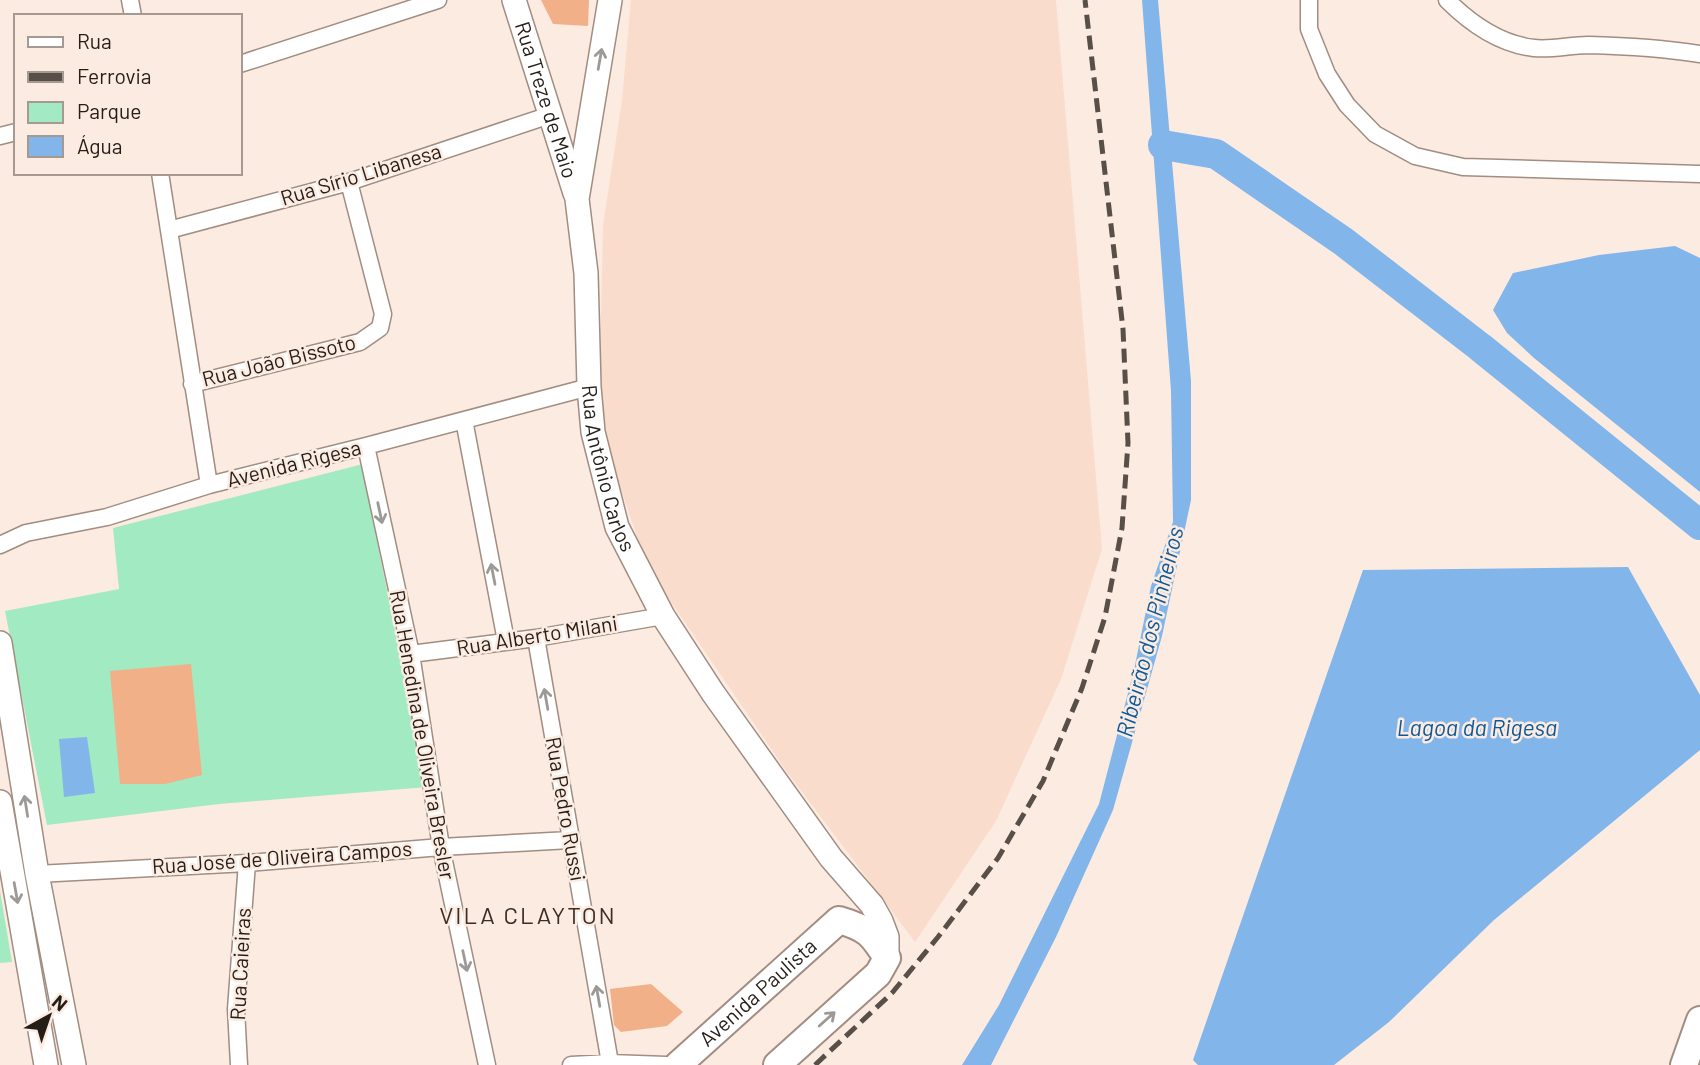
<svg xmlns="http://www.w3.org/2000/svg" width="1700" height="1065" font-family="Barlow,sans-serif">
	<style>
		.built { fill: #f9dccb }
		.green { fill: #a2eac1 }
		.water { fill: #82b5ea }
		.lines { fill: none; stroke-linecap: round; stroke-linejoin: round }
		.river { stroke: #82b5ea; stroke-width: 30 }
		.building { fill: #f2b088 }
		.minor-casing { stroke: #a18d81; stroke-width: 19 }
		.secondary-casing { stroke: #a18d81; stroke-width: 26 }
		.primary-casing { stroke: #a18d81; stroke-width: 30 }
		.minor { stroke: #fff; stroke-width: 16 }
		.secondary { stroke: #fff; stroke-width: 23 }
		.primary { stroke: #fff; stroke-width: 26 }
		.rail { stroke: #584f48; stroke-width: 5; stroke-dasharray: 14 7; stroke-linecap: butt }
		.oneway { stroke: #9c9997 }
		.labels { text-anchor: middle; stroke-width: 5; stroke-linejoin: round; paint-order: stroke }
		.street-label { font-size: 21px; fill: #241d18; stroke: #fcebe1 }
		.water-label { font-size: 23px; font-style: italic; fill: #0d5a99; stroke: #fcebe1 }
		.quarter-label { font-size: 24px; letter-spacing: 2px; fill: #3e2d24; stroke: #fcebe1 }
	</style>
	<rect width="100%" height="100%" fill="#fcebe1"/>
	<path class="built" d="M631 0H1056L1102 549 1061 679 996 821 915 942 787 772 648 568 617 478 599 408 603 226 622 100Z"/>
	<path class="green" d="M363 464 372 517 427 787 219 804 47 825 5 611 119 589 113 528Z
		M0 891 12 962 0 963Z"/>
	<path class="water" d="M1142 0H1158L1191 381V500L1162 636 1113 810 1056 937 991 1065H962L999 1005 1099 804 1134 670 1151 586 1173 522 1171 391Z
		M1675 246 1700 258V492L1534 358 1507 333 1493 310 1513 273 1599 255Z
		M1628 567 1700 695V750L1494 920 1389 1022 1334 1065H1198L1193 1060 1363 570Z
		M87 737 95 793 64 797 59 739Z"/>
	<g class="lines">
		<path class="river" d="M1163 145 1216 154 1344 242 1480 347 1700 525"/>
	</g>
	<path class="building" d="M541 0H589L588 26 553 24Z
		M191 664 202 775 165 784H120L110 671Z
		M651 984 683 1012 667 1026 621 1032 614 1025 610 989Z"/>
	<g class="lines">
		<g class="minor-casing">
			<path id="minor" d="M130 0 133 16
				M1309 0V29L1327 74 1347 105 1375 134 1415 156 1463 167 1700 174
				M1447 0C1471 24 1499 44 1534 48 1552 50 1570 45 1588 45 1626 46 1662 48 1700 54
				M240 64 438 0
				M0 136 16 132
				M160 173 209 485
				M169 230 349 182 550 115
				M192 384 360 342 380 328 383 314 349 182
				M464 420 506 641
				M366 446 411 654 441 847 487 1065
				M0 545 26 533 107 517 209 485 366 446 589 387
				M536 638 610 1063
				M411 654 536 638 663 616
				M37 874 247 863 441 847 570 840
				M239 1065 236 1009 247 863
				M571 1065 610 1063 666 1065"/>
		</g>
		<g class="secondary-casing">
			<g id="secondary">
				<path id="s1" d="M514 0 575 193"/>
				<path id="s2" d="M610 0 577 199 586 273 589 387 593 432 617 527 663 616 713 693 831 858 872 905 881 921 887 937V958"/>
				<path d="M0 643 37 874 74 1065"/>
				<path d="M0 802 46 1065"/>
			</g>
		</g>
		<g class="primary-casing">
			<g id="primary">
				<path id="s3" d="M678 1065 839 920C867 928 872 934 887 958L878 974 777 1065"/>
				<path d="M1684 1065 1700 1020"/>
			</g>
		</g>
		<use href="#minor" class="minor"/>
		<use href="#secondary" class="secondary"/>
		<use href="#primary" class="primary"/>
		<path class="rail" d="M815 1065 892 993 938 937 998 858 1043 781 1082 688 1105 617 1122 528 1128 443 1123 329 1085 0"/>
	</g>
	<defs><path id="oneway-shaft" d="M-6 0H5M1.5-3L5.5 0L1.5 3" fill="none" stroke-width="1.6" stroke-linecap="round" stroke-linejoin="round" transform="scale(1.75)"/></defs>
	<g class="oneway">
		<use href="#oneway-shaft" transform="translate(600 59) rotate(-80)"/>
		<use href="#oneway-shaft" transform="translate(380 513) rotate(78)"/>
		<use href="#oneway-shaft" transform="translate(493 574) rotate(-101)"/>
		<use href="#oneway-shaft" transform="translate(546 699) rotate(-100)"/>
		<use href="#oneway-shaft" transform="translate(26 806) rotate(-99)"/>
		<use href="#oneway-shaft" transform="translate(16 893) rotate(80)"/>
		<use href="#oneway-shaft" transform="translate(465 961) rotate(78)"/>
		<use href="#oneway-shaft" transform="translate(598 996) rotate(-100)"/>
		<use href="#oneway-shaft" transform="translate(827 1019) rotate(-42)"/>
	</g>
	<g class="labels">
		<g class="street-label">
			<text dy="7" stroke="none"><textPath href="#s1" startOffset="105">Rua Treze de Maio</textPath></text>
			<text transform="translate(361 175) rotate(-17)" y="7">Rua Sírio Libanesa</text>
			<text transform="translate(279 361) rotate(-14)" y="7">Rua João Bissoto</text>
			<text transform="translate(294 464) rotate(-14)" y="7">Avenida Rigesa</text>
			<text dy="7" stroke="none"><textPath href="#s2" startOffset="474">Rua Antônio Carlos</textPath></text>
			<text transform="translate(537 636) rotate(-9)" y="7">Rua Alberto Milani</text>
			<text transform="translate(422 735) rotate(80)" y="7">Rua Henedina de Oliveira Bresler</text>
			<text transform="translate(565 809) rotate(80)" y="7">Rua Pedro Russi</text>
			<text transform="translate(282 858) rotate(-4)" y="7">Rua José de Oliveira Campos</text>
			<text transform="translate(241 964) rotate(-87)" y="7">Rua Caieiras</text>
			<text dy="7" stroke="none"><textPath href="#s3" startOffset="108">Avenida Paulista</textPath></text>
		</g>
		<g class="water-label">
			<text transform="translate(1150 632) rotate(-76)" y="8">Ribeirão dos Pinheiros</text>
			<text x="1477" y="736">Lagoa da Rigesa</text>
		</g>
		<g class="quarter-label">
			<text x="528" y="924">VILA CLAYTON</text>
		</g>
	</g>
	<rect x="14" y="14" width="228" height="161" fill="#fcebe1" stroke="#a69991" stroke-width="2"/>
	<rect x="28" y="37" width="35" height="10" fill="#ffffff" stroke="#a69991" stroke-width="2"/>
	<text x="77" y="49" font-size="21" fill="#241d18">Rua</text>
	<rect x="28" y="72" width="35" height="10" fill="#584f48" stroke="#a69991" stroke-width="2"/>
	<text x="77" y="84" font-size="21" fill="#241d18">Ferrovia</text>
	<rect x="28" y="102" width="35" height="21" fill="#a2eac1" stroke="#a69991" stroke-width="2"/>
	<text x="77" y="119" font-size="21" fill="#241d18">Parque</text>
	<rect x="28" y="136" width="35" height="21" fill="#82b5ea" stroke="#a69991" stroke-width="2"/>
	<text x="77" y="154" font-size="21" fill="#241d18">Água</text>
	<g transform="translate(49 1016) rotate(40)" stroke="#fcebe1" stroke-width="5" paint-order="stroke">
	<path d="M0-5L12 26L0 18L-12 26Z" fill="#241d18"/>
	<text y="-10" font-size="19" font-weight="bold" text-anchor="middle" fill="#241d18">N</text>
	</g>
</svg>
